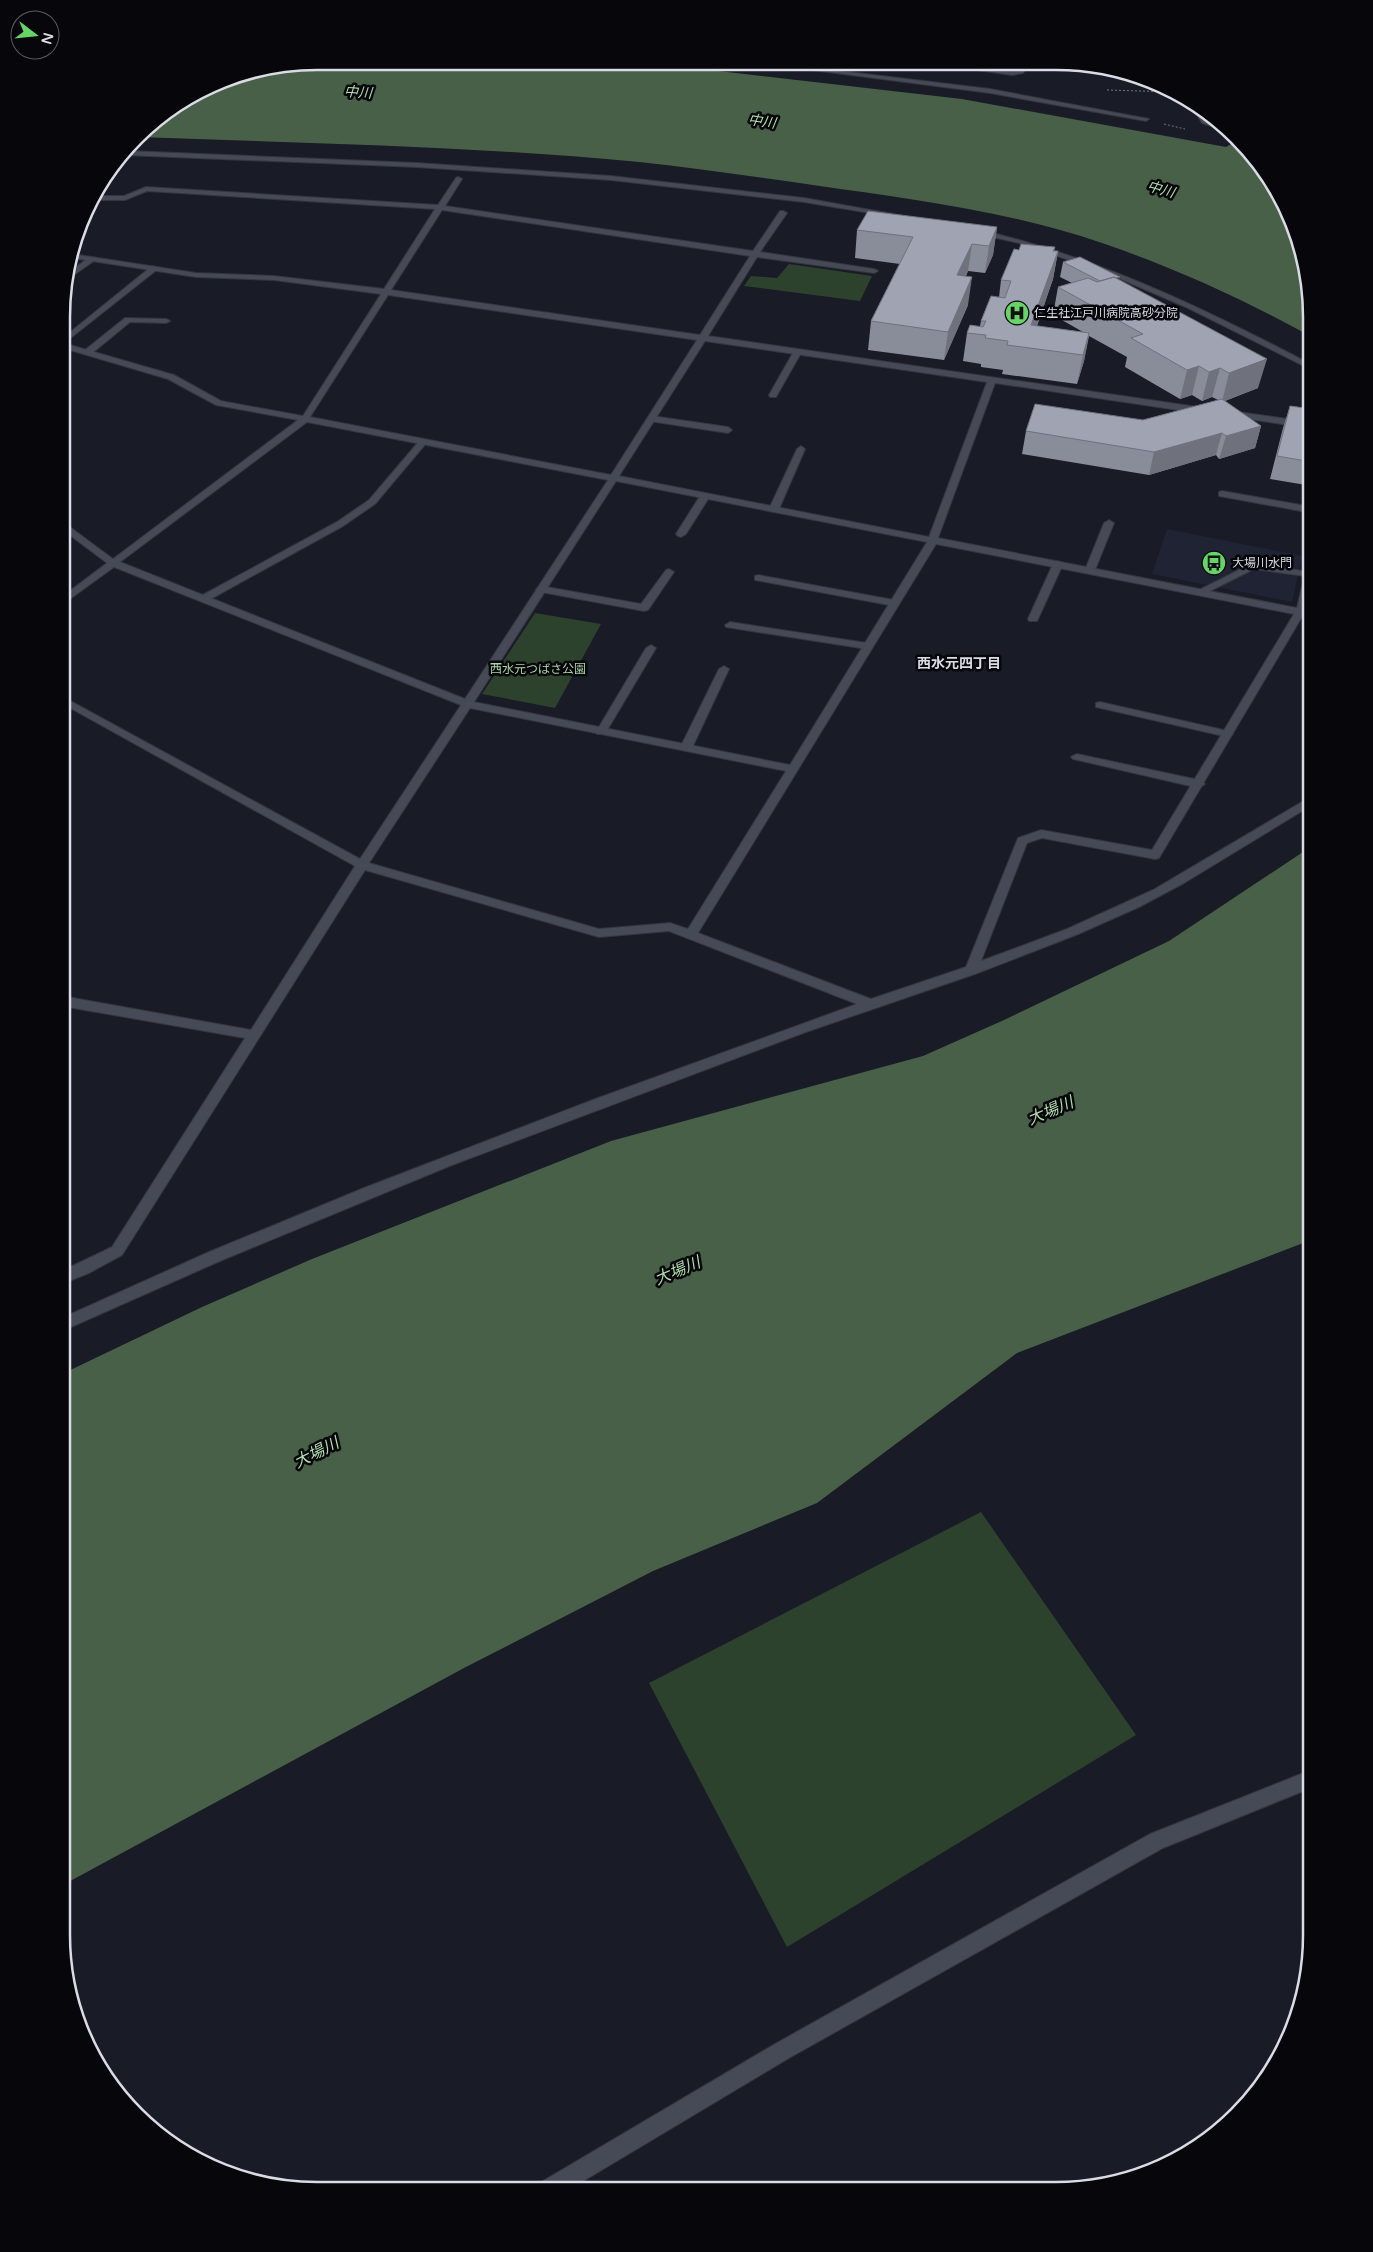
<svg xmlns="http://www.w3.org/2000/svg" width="1373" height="2252" font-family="'Varela Round','Noto Sans JP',sans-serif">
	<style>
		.built { fill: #202334 }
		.green { fill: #2d422c }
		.water { fill: #486047 }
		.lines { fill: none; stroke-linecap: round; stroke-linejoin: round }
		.service-casing { stroke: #34353e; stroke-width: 2 }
		.minor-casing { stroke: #34353e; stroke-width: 2 }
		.path { stroke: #747680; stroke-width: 1; stroke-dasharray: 2 2; stroke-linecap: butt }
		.service { fill: #464956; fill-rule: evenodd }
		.minor { fill: #464956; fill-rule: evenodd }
		.wall { fill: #898c99 }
		.shaded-wall { fill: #6f727d }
		.building { fill: #9fa3b2; stroke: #6f727d }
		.labels { text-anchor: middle; stroke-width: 5; stroke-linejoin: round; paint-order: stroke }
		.far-poi-label { font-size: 12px; fill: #dadbe4; stroke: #06060b; text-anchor: start }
		.far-park-label { font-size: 12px; fill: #a8d4a6; stroke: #06060b }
		.far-water-label { font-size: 14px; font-style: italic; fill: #b2deb0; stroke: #06060b }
		.far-neighbourhood-label { font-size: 14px; font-weight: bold; fill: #dadbe4; stroke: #06060b }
		.water-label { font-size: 16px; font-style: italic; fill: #b2deb0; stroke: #06060b }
		.rim { fill: none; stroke: #dadbe4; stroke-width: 2.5 }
	</style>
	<rect width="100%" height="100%" fill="#191b27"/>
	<path class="built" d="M1167 529 1302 556 1292 602 1152 574Z"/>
	<path class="green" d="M789 264 872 276 860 301 744 286 751 276 777 278Z
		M535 613 601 624 555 708 482 694Z
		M981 1512 1136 1735 787 1947 649 1683Z"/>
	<path class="water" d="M317 61 640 62 962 99 1226 147 1238 140 1259 161 1292 219 1312 317V337C1245 300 1175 268 1102 243 1009 211 910 199 813 185 755 177 697 168 639 162 473 146 305 143 138 137L148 125 219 81Z
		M1312 846 1311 1240 1017 1353 817 1503 653 1571 464 1668 61 1886 62 1374 202 1307 312 1259 611 1141 923 1056 1004 1020 1169 941Z"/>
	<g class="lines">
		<g class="service-casing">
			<path id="service" d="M88 258 95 260 64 282 66 275Z
				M152 266 159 268 63 344V338Z
				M125 318 166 319 170 321 166 323 130 322 91 354H85V350Z
				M794 351 801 353 776 397H770L769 395Z
				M652 416 728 427 732 430 728 433 649 421V417Z
				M421 439 428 441 375 504 343 526 207 601H199V597L337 522 369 500Z
				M801 446 805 449 779 509 774 512 771 511 769 509 797 449Z
				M1222 491 1312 507V513L1219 496V492Z
				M705 493 710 496 686 534 681 537 678 536 676 534 700 496Z
				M1109 520 1114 523 1095 570 1093 572H1087L1085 570 1104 523Z
				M1058 561 1063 564 1038 619 1037 621H1029L1028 619 1053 564Z
				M1253 563 1309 572 1312 573V577L1254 569 1204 594 1200 595 1195 592Z
				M669 569 674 572 648 610 644 611 541 592 536 589 541 586 641 604 666 570Z
				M758 575 894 600 899 603 894 606 755 580V576Z
				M730 622 867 643 872 646 867 649 726 627 725 625Z
				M651 645 656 648 606 732 605 734H597L596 732 646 648Z
				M724 666 729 669 692 748 690 750H682L680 748 719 669Z
				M1100 702 1228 731 1233 734 1228 737 1096 707V703Z
				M1077 754 1199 780 1205 784 1199 788 1073 759 1071 757Z"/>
		</g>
		<g class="minor-casing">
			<path id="minor" d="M759 63H774L990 89 1149 119 1146 121 990 93Z
				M928 63H947L1012 71 1019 70 1024 63H1030L1023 73 1012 75Z
				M1192 103 1199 106 1207 121 1224 127 1229 132 1202 123 1191 104Z
				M128 151 417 163 611 176 804 198 904 216 900 218 804 202 611 180 417 167 125 155Z
				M458 177 462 179 445 206 753 251 780 211H783L787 213 760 252 874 269 878 271 874 273 757 257 708 336 1205 408 1209 411 1205 414 995 383 938 538 1297 608 1307 565 1312 562V587L1306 610 1312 611V617L1303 615 1159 858 1155 859 1042 838 1027 843 981 961 1067 929 1153 890 1312 796V805L1184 883 1139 907 1076 935 975 974 806 1032 452 1165 220 1261 62 1331V1318L209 1252 364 1188 598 1098 857 1004 669 931 599 937 365 870 122 1255 89 1273 62 1284V1271L112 1247 245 1038 62 1006V996L251 1030 355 866 63 704V697L360 859 461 705 114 567 63 604V596L107 563 63 530V522L113 559 298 420 216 405 168 379 63 348V343L174 375 221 401 303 416 381 294 274 280 196 277 72 258V254L196 273 274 276 384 289 435 209 147 191 125 200H91L94 196H124L146 187 438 205 456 178ZM442 210 750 256 700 335 391 290ZM388 295 697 340 611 475 310 417ZM705 341 987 382 929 537 619 476ZM307 422 608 480 465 699 120 562ZM616 481 927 542 790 765 474 702ZM936 544 1294 614 1152 850 1041 830 1018 838 966 967 871 999 698 933ZM470 708 786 771 688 929 670 923 599 929 369 863Z
				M977 229C1099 258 1202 307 1312 365V370L1188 308 1104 272 1019 243 974 233V229Z
				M1231 411 1302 421 1306 424 1302 427 1228 416 1227 414Z
				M1311 1770V1788L1163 1848 789 2058 570 2189H540L543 2181 775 2044 1150 1834Z"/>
		</g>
		<path class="path" d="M1107 90 1174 92
			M1164 124 1185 129"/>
		<use href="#service" class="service"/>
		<use href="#minor" class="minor"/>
	</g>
	<path class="wall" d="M997 227 993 255 985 273 968 271 966 276 968 305 944 360 868 350 871 321 900 264 855 258 857 230Z
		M1055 247 1054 251 1058 252 1053 279 1037 326 1083 332 1053 315 1058 287 1072 283 1060 277 1063 262 1119 280 1258 388 1225 401 1261 426 1255 448 1219 459 1216 455 1149 475 1022 454 1026 431 1143 420 1218 400 1212 397 1202 401 1192 395 1180 399 1125 367 1127 357 1089 336 1084 361 1077 384 1002 374 1003 370 981 367V364L963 361 967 333 980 326 981 321 999 297 1001 280 1019 250Z
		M1290 406 1312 409V486L1270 479 1283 428Z"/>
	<path class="shaded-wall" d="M997 227 993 255 985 273 989 246Z
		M972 244 968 271 954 303 957 275Z
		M1055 247 1050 273 1058 251 1053 279 1029 348 1031 325Z
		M972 277 968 305 944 360 948 332Z
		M1089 333 1084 361 1077 384 1083 355Z
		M1267 359 1258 388 1222 402 1229 373Z
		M1199 366 1192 395 1180 399 1187 370Z
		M1220 368 1212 397 1202 401 1209 372Z
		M1261 426 1255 448 1219 459 1226 436Z
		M1222 433 1216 455 1149 475 1154 452Z"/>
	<path class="building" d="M868 211 997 227 989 246 972 244 957 275 972 277 948 332 871 321 913 237 857 230Z
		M1021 244 1055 247 1053 251H1058L1031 325 1089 333 1083 355 1007 345 1008 341 985 338 986 335 967 333 970 325 983 327 986 321H981L991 296 1005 298 1011 281 1001 280 1014 249 1019 250Z
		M1080 257 1120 277 1116 278 1114 277 1100 281 1063 262Z
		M1114 277 1267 359 1229 373 1220 368 1209 372 1199 366 1187 370 1131 338 1143 334 1058 287 1088 278 1097 282Z
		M1222 399 1261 426 1226 436 1222 433 1154 452 1026 431 1035 404 1143 420Z
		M1290 406 1312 409V462L1277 456Z"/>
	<defs>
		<g id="hospital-disc" transform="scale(1.25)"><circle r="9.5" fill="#66d467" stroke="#06060b"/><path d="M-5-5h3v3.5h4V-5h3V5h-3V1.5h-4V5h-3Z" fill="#111"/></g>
		<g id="bus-disc" transform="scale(1.25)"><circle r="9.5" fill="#66d467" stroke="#06060b"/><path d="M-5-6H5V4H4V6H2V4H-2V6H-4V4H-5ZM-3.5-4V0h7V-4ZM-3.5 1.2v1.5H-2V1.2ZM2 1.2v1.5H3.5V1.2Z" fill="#111"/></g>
	</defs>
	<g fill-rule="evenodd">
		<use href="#hospital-disc" x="1017" y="313"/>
		<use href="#bus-disc" x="1214" y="563"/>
	</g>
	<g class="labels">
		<g class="far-poi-label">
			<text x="1034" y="317">仁生社江戸川病院高砂分院</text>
			<text x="1232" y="567">大場川水門</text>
		</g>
		<g class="far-park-label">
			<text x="538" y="673">西水元つばさ公園</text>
		</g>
		<g class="far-water-label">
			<text transform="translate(358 92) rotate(4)" y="5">中川</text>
			<text transform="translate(762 121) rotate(8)" y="5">中川</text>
			<text transform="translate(1161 189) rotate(16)" y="5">中川</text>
		</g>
		<g class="far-neighbourhood-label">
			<text x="959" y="668">西水元四丁目</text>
		</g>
		<g class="water-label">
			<text transform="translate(1050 1110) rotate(-23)" y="6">大場川</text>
			<text transform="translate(677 1270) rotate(-23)" y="6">大場川</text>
			<text transform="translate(316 1452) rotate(-27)" y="6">大場川</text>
		</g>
	</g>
	<path d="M0 0H1373V2252H0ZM317 70H1056A247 247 0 0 1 1303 317V1935A247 247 0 0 1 1056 2182H317A247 247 0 0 1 70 1935V317A247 247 0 0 1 317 70Z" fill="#06060b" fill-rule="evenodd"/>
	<path class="rim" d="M317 70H1056A247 247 0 0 1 1303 317V1935A247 247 0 0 1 1056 2182H317A247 247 0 0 1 70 1935V317A247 247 0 0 1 317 70Z"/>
	<g transform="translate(35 35) rotate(106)"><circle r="24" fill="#06060b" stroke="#5b5b62"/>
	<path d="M0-4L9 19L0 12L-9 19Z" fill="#66d467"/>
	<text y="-8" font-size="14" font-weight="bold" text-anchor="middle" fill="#dadbe4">N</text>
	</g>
</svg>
